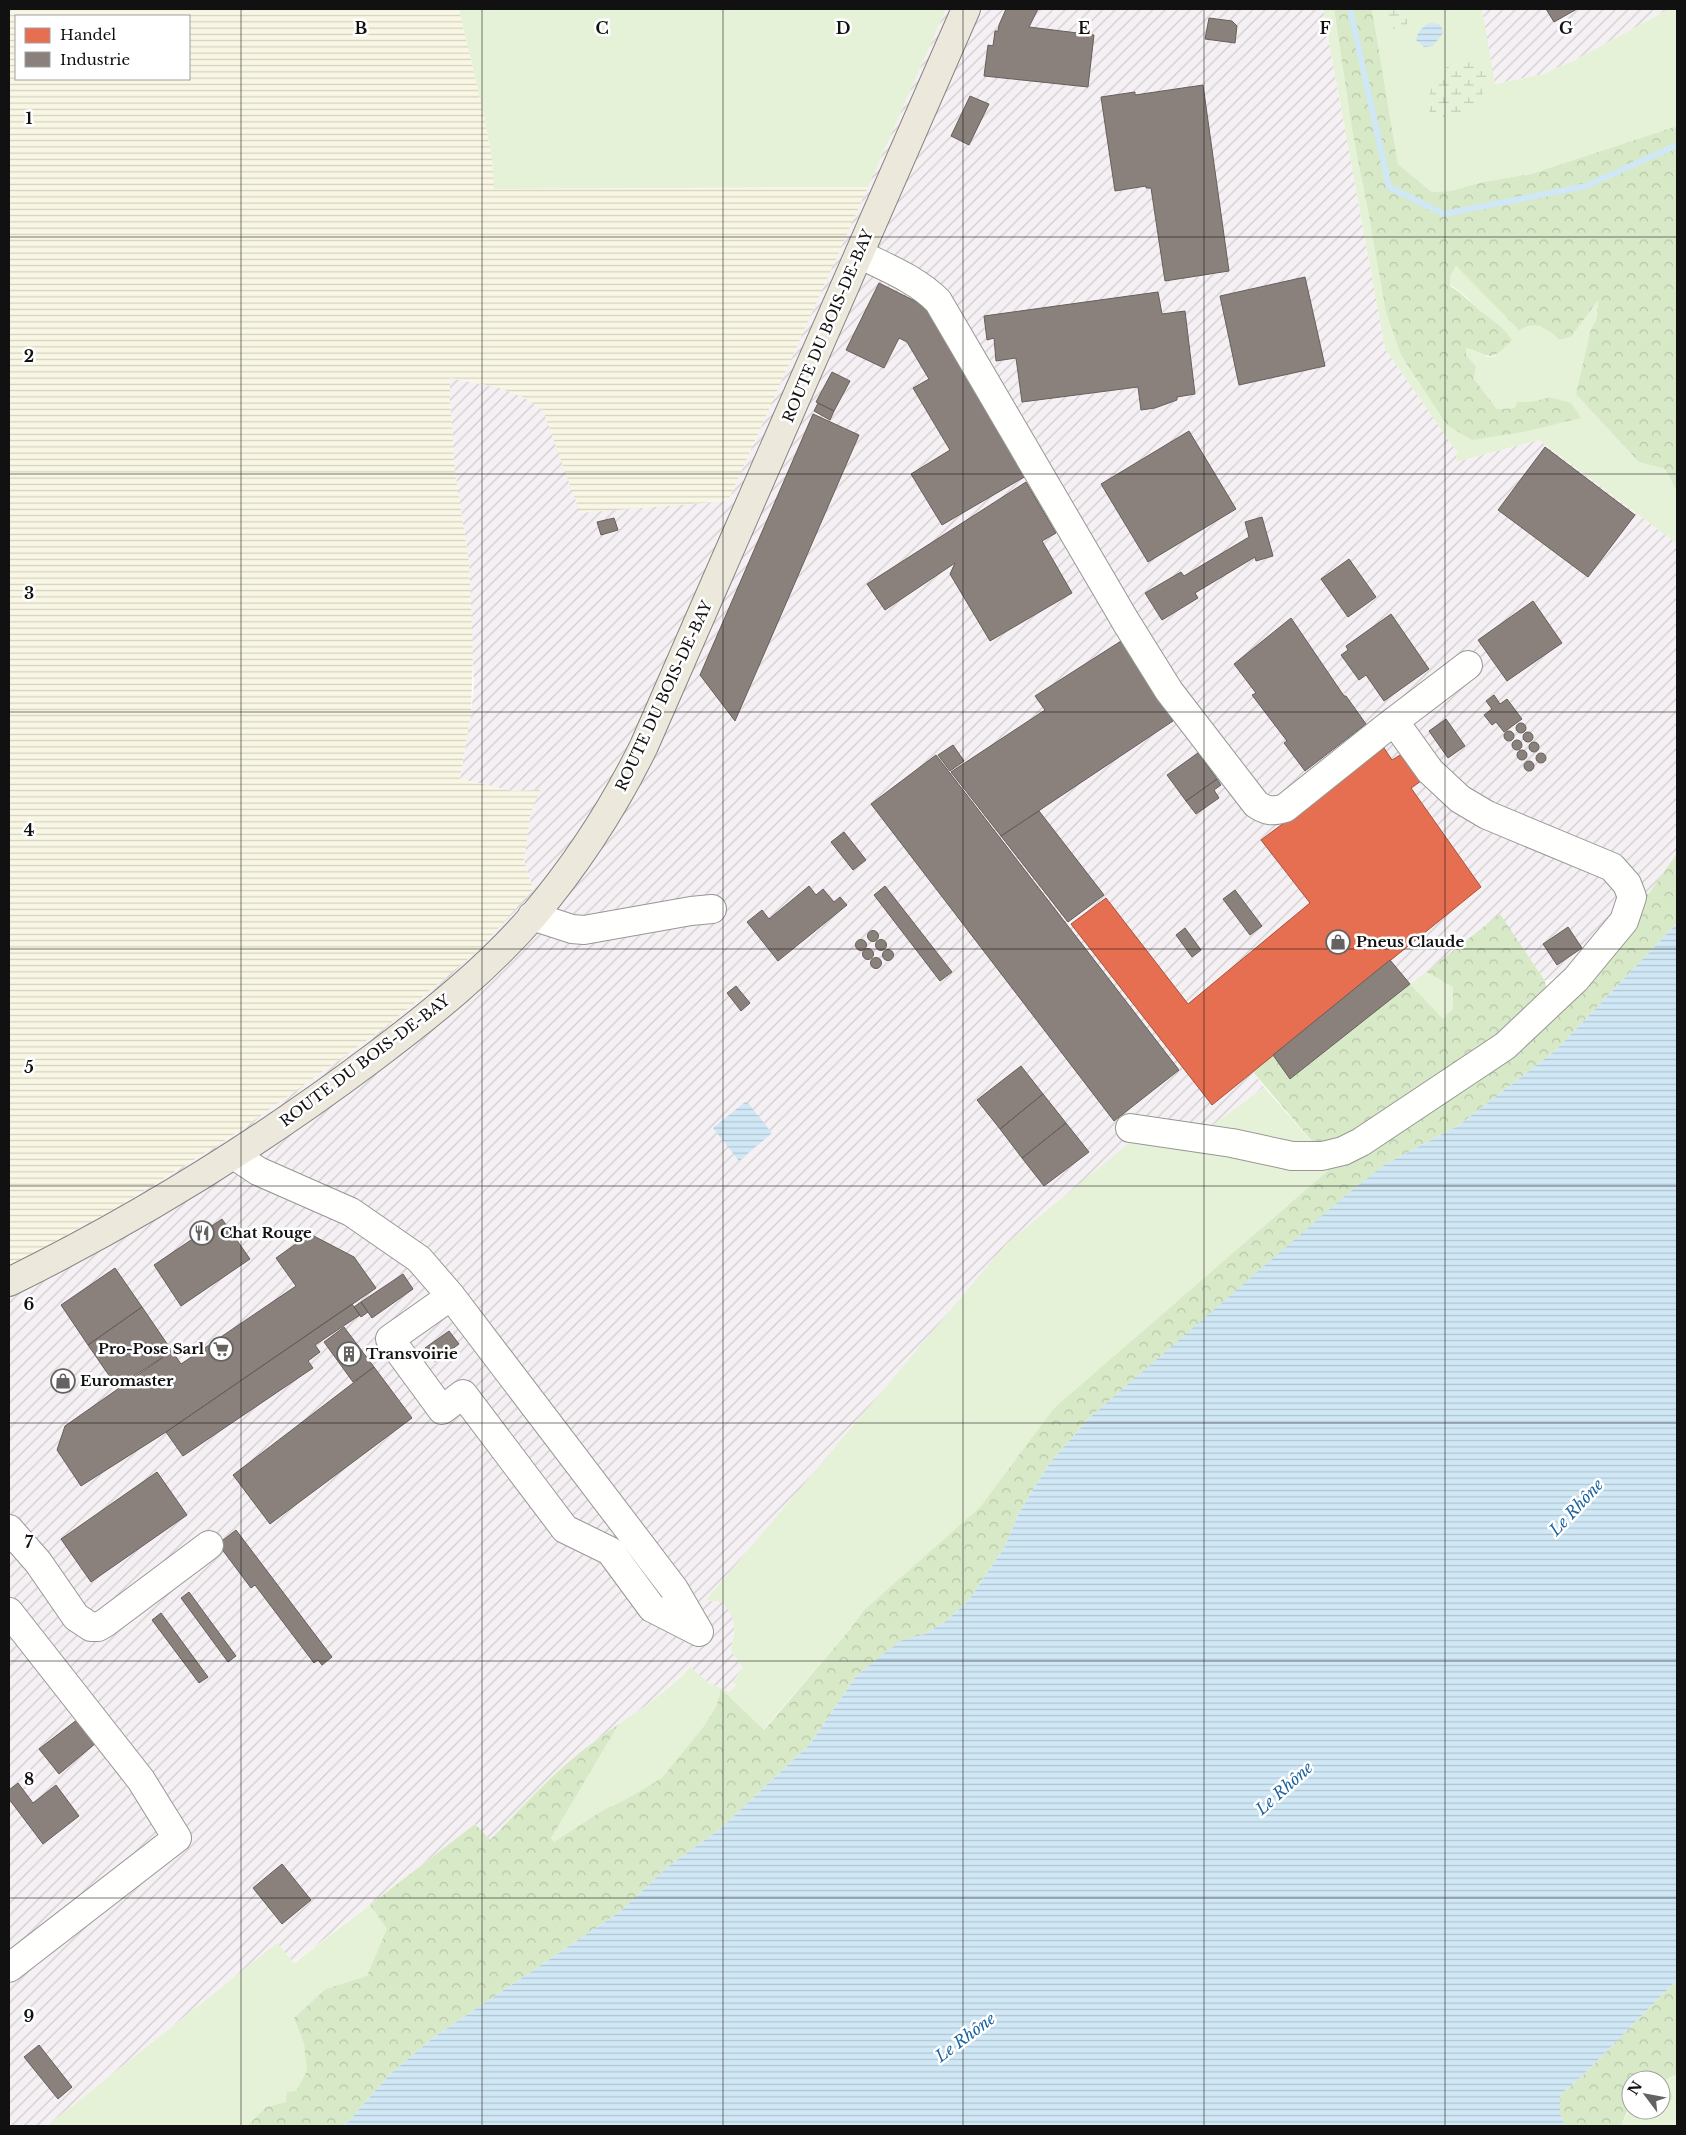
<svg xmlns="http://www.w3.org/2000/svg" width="1686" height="2135" font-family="'Libre Baskerville',serif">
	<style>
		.industrial { fill: url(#industrial-furrows) }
		.farmland { fill: url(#farmland-rules); fill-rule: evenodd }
		.grass { fill: #e6f2d8 }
		.forest { fill: url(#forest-crowns) }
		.wetland { fill: url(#wetland-marsh) }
		.water { fill: url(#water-rules) }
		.shops { fill: #e76f51; stroke: #a7533e }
		.industry { fill: #8a817c; stroke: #665f5c }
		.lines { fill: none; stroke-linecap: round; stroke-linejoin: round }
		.stream { stroke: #d0e7f5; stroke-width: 6 }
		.minor-casing { stroke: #979795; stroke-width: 30 }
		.major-casing { stroke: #858482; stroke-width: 30 }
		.minor { stroke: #fffffe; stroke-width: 28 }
		.major { stroke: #ece8dc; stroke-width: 28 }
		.grid { fill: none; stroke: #111; stroke-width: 1; stroke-opacity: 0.55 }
		.labels { text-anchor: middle; stroke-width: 5; stroke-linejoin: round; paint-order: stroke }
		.street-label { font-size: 15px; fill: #111; stroke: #fff }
		.poi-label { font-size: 15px; font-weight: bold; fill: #111; stroke: #fff; text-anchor: start }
		.water-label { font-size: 16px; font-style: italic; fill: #1d64a0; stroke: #fff }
		.grid-label { font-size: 16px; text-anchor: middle; font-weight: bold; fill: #111; stroke: #fff; stroke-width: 5; stroke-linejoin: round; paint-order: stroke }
	</style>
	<defs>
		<pattern id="industrial-furrows" width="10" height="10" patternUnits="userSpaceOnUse" patternTransform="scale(1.25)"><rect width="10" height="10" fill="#f5f0f3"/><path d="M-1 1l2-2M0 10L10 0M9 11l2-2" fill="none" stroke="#d1cdcf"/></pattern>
		<pattern id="farmland-rules" width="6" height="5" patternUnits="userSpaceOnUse" patternTransform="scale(1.25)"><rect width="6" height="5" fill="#f9f6e4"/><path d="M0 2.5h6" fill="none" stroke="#d4d2c3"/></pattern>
		<pattern id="forest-crowns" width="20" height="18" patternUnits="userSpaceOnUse" patternTransform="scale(1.25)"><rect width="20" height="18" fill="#d7e9c7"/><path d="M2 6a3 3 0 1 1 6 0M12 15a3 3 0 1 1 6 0" fill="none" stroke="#b8c7aa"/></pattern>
		<pattern id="wetland-marsh" width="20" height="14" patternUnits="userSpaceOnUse" patternTransform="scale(1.25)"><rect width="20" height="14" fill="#e6f2d8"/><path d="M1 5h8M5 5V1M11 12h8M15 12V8" fill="none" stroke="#c4ceb8"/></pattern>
		<pattern id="water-rules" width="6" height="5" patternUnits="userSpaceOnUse" patternTransform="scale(1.25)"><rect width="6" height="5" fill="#d0e7f5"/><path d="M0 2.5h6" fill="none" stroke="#b2c5d1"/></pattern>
	</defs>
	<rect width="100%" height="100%" fill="#fdfcf7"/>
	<path class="industrial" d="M946 9H1323L1385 349 1457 452 1456 462 1539 440 1677 544V853L1650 892 1592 943 1567 974 1545 981 1500 915 1290 1079 1273 1056 1253 1072 1264 1087 1182 1148 706 1600 722 1602 733 1616 735 1625 731 1651 743 1668 733 1681 737 1684 730 1692 709 1683 690 1667 662 1694 579 1753 552 1777 489 1841 475 1824 293 1963 277 1943 47 2126H9V1266L116 1208 229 1138 384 1028 533 889 524 860 531 812 539 790 513 791 460 779 471 713 474 687 469 562 455 472 450 402V378L497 387 523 397 543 410 581 512 728 501Z
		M1482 9H1669L1577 59 1543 74 1494 84Z"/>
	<path class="farmland" d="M9 9H459L484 115 492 159 495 189 868 187 728 501 580 513 543 410 523 397 497 387 450 378V402L455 472 469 562 473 653 471 713 460 779 513 791 540 790 531 812 524 860 533 889 480 949 384 1028 229 1138 116 1208 9 1266ZM16 16H189V79H16Z"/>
	<path class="grass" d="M459 9H946L868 187 494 189 492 159 484 115Z
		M1323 9H1334L1352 130 1369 216 1447 425 1580 418 1549 397 1536 401 1518 402 1515 408 1497 409 1474 379 1476 366 1466 355V348L1488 357 1496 356C1484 323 1482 304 1450 285V277L1456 266 1519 329C1535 320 1547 328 1559 340L1571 337 1598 299 1597 317 1591 329 1639 462 1665 469 1677 492V544L1539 440 1456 462 1457 452 1385 349Z
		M1372 9H1482L1495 84 1543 74 1577 59 1669 9H1677V126L1531 174 1483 182 1450 191 1432 192 1398 164Z
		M1426 972 1453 987V1010L1443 1020 1410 984Z
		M1264 1087 1333 1166 1054 1408 980 1507 864 1610 851 1628 763 1730 375 1983 294 2018 304 2044 308 2071 296 2091 286 2102 266 2107 247 2126H47L277 1943 294 1963 475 1824 490 1840C518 1811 546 1780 578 1754 614 1724 658 1703 690 1667L709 1683 730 1692 736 1685 733 1681 743 1668 731 1651C735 1626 739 1623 722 1602L706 1600 1006 1244 1134 1139 1182 1148Z
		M1677 2074V2126H1621L1628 2112 1631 2109 1661 2110V2106L1665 2107V2080Z"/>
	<path class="forest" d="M1334 9H1372L1398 164 1432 192 1450 191 1483 182 1531 174 1677 126V492L1665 469 1639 462 1576 394 1591 329 1597 317 1598 300 1571 337 1559 340C1547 328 1535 320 1519 330L1456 266 1450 277V286C1462 293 1470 302 1480 311 1492 320 1504 327 1512 340 1489 363 1494 357 1466 348V355L1476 366 1474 379 1497 409 1515 408 1517 402 1536 401 1549 397 1571 403 1581 418 1523 432 1472 440 1447 425 1401 355 1386 312 1369 216 1352 130Z
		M1677 853V923L1556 1050 1459 1125 1384 1165 1088 1419 1049 1464 1020 1511 1004 1548 968 1601 946 1621 925 1634 900 1642 856 1676 810 1744 720 1829 666 1868 621 1911 434 2037 389 2075 348 2122 340 2126H247L266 2107 286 2102 287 2092 296 2091 307 2071 304 2044 294 2018 326 1989 367 1976 387 1929 370 1905 475 1824 490 1840 552 1777 579 1753 618 1725 551 1838 554 1842 602 1811 625 1800 662 1778 705 1725 717 1705 721 1689 764 1730 851 1628 864 1610 980 1507 1054 1408 1333 1166 1253 1072 1273 1055 1291 1079 1410 984 1443 1019 1453 1009V987L1426 972 1500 914 1545 981 1550 1012 1592 943 1650 892Z
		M1677 1980V2074L1665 2080 1673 2097 1665 2107 1661 2106V2080H1631V2109L1627 2112 1621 2126H1565L1560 2113V2095L1583 2075Z"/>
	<path class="wetland" d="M1390 9 1407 10C1408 20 1409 26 1400 31L1388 27 1384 16Z
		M1466 59C1499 65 1486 83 1478 106L1441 118H1434L1430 114 1428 105 1432 84 1447 67Z"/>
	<path class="water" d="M1430 23 1439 24 1442 28 1443 33 1433 46 1424 47 1416 40C1418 31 1422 27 1430 23Z
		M1677 923V1980L1583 2075 1560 2095V2113L1565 2126H340L348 2122 389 2075 434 2037 621 1911 666 1868 720 1829 810 1744 856 1676 900 1641 925 1634 946 1621 968 1601 1004 1548 1020 1511 1049 1464 1088 1419 1346 1195 1384 1165 1459 1125 1556 1050Z
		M745 1102 748 1103 772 1133 739 1161 713 1128Z"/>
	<path class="shops" d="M1384 748 1392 760 1405 752 1424 779 1411 788 1481 887 1212 1105 1071 924 1106 898 1188 1004 1310 903 1261 840Z"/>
	<path class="industry" d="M1006 9H1038L1029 27 1094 35 1088 87 984 76 988 45 993 46 995 31H998L999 25Z
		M1546 9H1577L1554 22Z
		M1209 18 1232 21 1237 26 1235 43 1205 39Z
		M1203 85 1229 271 1165 281 1151 188H1146V186L1115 191 1101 97 1135 92V95Z
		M970 96 989 104 969 145 951 136Z
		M1305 277 1325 366 1239 385 1220 296Z
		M879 283 917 302 931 313 1026 476 942 525 911 474 950 450 913 388 929 379 907 342 899 338 884 368 846 350Z
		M1158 292 1162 314 1185 311 1195 394 1177 397V400L1155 408 1141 410 1138 387 1022 402 1016 358 996 361 994 338 987 340 984 316Z
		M832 372 850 381 834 411 816 402Z
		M818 403 834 411 830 420 814 411Z
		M813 414 859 435 735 721 700 675Z
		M1189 431 1236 509 1148 562 1101 484Z
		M1545 447 1635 515 1588 577 1498 510Z
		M1026 482 1056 533 1042 541 1072 593 990 641 950 574 955 563 885 610 867 584Z
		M1262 517 1273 556 1256 561 1255 557 1195 593 1198 598 1162 620 1145 593 1181 572 1184 576 1249 537 1245 522Z
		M614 518 618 530 601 535 597 522Z
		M1349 559 1376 597 1348 617 1321 579Z
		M1533 601 1562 643 1507 681 1478 640Z
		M1391 614 1429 669 1384 701 1366 675 1359 680 1341 655 1348 650 1346 646Z
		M1291 618 1344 696H1346L1366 724 1305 771 1284 743 1287 741 1252 695 1256 693 1234 664Z
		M1121 641 1173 721 1001 836 951 772 1045 710 1035 696Z
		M1494 695 1500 704 1507 699 1522 719 1504 732 1496 722 1492 725 1484 715 1492 709 1486 701Z
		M1446 719 1465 746 1448 758 1429 731Z
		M1516 728a5 5 0 1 1 10 0a5 5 0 1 1-10 0Z
		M1504 736a5 5 0 1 1 10 0a5 5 0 1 1-10 0Z
		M1523 737a5 5 0 1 1 10 0a5 5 0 1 1-10 0Z
		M1512 745a5 5 0 1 1 10 0a5 5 0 1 1-10 0Z
		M1529 747a5 5 0 1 1 10 0a5 5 0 1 1-10 0Z
		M953 745 964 761 950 771 938 755Z
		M1517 755a5 5 0 1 1 10 0a5 5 0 1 1-10 0Z
		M1198 753 1217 779 1186 801 1167 775Z
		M1536 758a5 5 0 1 1 10 0a5 5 0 1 1-10 0Z
		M936 755 1179 1070 1114 1121 871 804Z
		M1524 766a5 5 0 1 1 10 0a5 5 0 1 1-10 0Z
		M1217 779 1221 785 1214 790 1219 798 1196 814 1186 801Z
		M1039 811 1104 895 1068 922 1001 836Z
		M844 832 866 860 853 870 831 842Z
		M809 886 816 895 823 889 834 902 840 897 847 905 778 961 747 922 762 910 769 919Z
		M885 886 952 972 940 981 874 895Z
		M1235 890 1262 926 1250 935 1223 899Z
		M1568 927 1582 948 1557 965 1543 944Z
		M1185 928 1201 950 1192 957 1176 935Z
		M867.5 936a5.5 5.5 0 1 1 11 0a5.5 5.5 0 1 1-11 0Z
		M875.5 945a5.5 5.5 0 1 1 11 0a5.5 5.5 0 1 1-11 0Z
		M855.5 945a5.5 5.5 0 1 1 11 0a5.5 5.5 0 1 1-11 0Z
		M862.5 954a5.5 5.5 0 1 1 11 0a5.5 5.5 0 1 1-11 0Z
		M882.5 955a5.5 5.5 0 1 1 11 0a5.5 5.5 0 1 1-11 0Z
		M870.5 963a5.5 5.5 0 1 1 11 0a5.5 5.5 0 1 1-11 0Z
		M1390 960 1410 984 1290 1079 1273 1055Z
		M736 986 750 1003 741 1011 727 993Z
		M1021 1066 1043 1094 1000 1129 977 1100Z
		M1043 1094 1066 1123 1022 1158 1000 1129Z
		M1066 1123 1089 1152 1044 1186 1022 1158Z
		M222 1219 250 1259 181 1306 154 1265Z
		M310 1234 354 1257 376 1288 166 1432 81 1486 57 1450 65 1426 172 1351 181 1364 296 1286 276 1258Z
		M115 1268 142 1307 88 1345 61 1305Z
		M403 1274 413 1289 372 1318 361 1302Z
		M361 1302 368 1312 361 1317 354 1307Z
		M352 1304 360 1315 315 1345 320 1352 308 1361 313 1368 183 1456 166 1432Z
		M142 1307 172 1351 117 1387 88 1345Z
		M344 1327 374 1367 353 1382 324 1342Z
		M449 1331 459 1344 435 1362 425 1348Z
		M374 1367 412 1418 270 1524 233 1475Z
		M157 1472 187 1515 91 1582 61 1539Z
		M236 1530 332 1657 322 1665 318 1660 314 1663 255 1585 251 1588 218 1544Z
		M189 1592 236 1656 228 1662 181 1598Z
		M161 1613 208 1677 199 1683 152 1620Z
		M78 1719 96 1743 59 1774 39 1749Z
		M18 1783 33 1803 56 1785 79 1816 43 1844 9 1799V1790Z
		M282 1864 311 1900 282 1924 253 1888Z
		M39 2045 72 2087 58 2099 24 2057Z"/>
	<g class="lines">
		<path class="stream" d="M1350 9 1389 187 1444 214 1586 186 1677 145"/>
		<g class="minor-casing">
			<path id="minor" d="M859 254C887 268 916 279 938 301L1126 622 1169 691 1256 804C1266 811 1273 812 1285 808L1384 729 1468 665
				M532 916 572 929 584 930 691 911 712 909
				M1130 1128 1232 1143 1292 1156H1322L1343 1151 1361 1142 1505 1046 1576 979 1624 921 1632 897 1627 884 1612 867 1487 815 1460 799 1430 771 1394 721
				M234 1155 258 1171 351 1212 419 1259 451 1296 674 1589 699 1632
				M451 1296 390 1339 442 1410 463 1394 565 1529 610 1551 652 1608 699 1632
				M9 1529 38 1562 76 1617 91 1627H98L105 1623 209 1545
				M9 1612 141 1780 177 1838 9 1968"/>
		</g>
		<g class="major-casing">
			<path id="major" d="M9 1282C137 1219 260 1143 374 1057 431 1014 486 970 533 916 577 864 614 807 644 746L966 9"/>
		</g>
		<use href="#minor" class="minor"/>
		<use href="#major" class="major"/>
	</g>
	<path class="grid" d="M241 9V2126M482 9V2126M723 9V2126M963 9V2126M1204 9V2126M1445 9V2126M9 237H1677M9 474H1677M9 712H1677M9 949H1677M9 1186H1677M9 1423H1677M9 1661H1677M9 1898H1677"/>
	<defs>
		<g id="shop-ring" transform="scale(1.25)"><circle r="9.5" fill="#fff" stroke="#646362" stroke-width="1.5"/><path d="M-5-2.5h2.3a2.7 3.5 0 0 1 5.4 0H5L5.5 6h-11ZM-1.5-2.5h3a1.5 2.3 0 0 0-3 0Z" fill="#646362"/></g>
		<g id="restaurant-ring" transform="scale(1.25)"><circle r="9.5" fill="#fff" stroke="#646362" stroke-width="1.5"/><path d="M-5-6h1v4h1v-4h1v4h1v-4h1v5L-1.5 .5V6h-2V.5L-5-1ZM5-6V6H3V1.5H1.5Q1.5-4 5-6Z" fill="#646362"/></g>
		<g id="supermarket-ring" transform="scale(1.25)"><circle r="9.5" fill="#fff" stroke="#646362" stroke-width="1.5"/><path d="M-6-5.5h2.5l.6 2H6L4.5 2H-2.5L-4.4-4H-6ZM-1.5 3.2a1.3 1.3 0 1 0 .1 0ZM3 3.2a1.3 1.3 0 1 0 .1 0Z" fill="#646362"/></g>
		<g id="building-ring" transform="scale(1.25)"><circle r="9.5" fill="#fff" stroke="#646362" stroke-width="1.5"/><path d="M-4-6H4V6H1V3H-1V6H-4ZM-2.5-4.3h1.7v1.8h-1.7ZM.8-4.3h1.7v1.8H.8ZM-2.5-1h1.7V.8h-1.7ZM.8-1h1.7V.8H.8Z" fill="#646362"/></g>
	</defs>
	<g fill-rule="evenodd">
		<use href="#shop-ring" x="1338" y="942"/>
		<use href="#restaurant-ring" x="202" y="1233"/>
		<use href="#supermarket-ring" x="221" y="1349"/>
		<use href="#building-ring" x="349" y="1354"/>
		<use href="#shop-ring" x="63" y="1381"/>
	</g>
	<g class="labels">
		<g class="street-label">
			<text transform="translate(828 326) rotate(-67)" y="5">ROUTE DU BOIS-DE-BAY</text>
			<text transform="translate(664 696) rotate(-65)" y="5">ROUTE DU BOIS-DE-BAY</text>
			<text transform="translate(365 1061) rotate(-37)" y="5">ROUTE DU BOIS-DE-BAY</text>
		</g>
		<g class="poi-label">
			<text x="1356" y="947">Pneus Claude</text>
			<text x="220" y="1238">Chat Rouge</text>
			<text x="204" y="1354" text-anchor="end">Pro-Pose Sarl</text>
			<text x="366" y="1359">Transvoirie</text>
			<text x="80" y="1386">Euromaster</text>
		</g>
		<g class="water-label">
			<text transform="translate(1576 1507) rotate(-47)" y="6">Le Rhône</text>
			<text transform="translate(1284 1788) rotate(-42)" y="6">Le Rhône</text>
			<text transform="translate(965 2037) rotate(-37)" y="6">Le Rhône</text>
		</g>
	</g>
	<g class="grid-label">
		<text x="361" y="34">B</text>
		<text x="602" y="34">C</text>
		<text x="843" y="34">D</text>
		<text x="1084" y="34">E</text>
		<text x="1325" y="34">F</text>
		<text x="1566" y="34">G</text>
		<text x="29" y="124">1</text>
		<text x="29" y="362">2</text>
		<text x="29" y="599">3</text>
		<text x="29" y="836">4</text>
		<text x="29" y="1073">5</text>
		<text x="29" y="1310">6</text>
		<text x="29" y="1548">7</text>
		<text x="29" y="1785">8</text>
		<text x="29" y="2022">9</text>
	</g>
	<rect width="1686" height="2135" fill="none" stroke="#111111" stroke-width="20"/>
	<rect x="15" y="15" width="175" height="65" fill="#ffffff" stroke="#a0a0a0"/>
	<rect x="25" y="28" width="25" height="15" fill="#e76f51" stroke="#a0a0a0"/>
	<text x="60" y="40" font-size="15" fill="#111111">Handel</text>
	<rect x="25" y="52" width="25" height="15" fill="#8a817c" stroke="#a0a0a0"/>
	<text x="60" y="65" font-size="15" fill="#111111">Industrie</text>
	<g transform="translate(1646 2095) rotate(302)"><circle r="24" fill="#ffffff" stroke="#a0a0a0"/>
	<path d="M0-4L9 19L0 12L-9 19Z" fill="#646362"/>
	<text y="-8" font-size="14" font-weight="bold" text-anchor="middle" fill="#111111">N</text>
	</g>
</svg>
